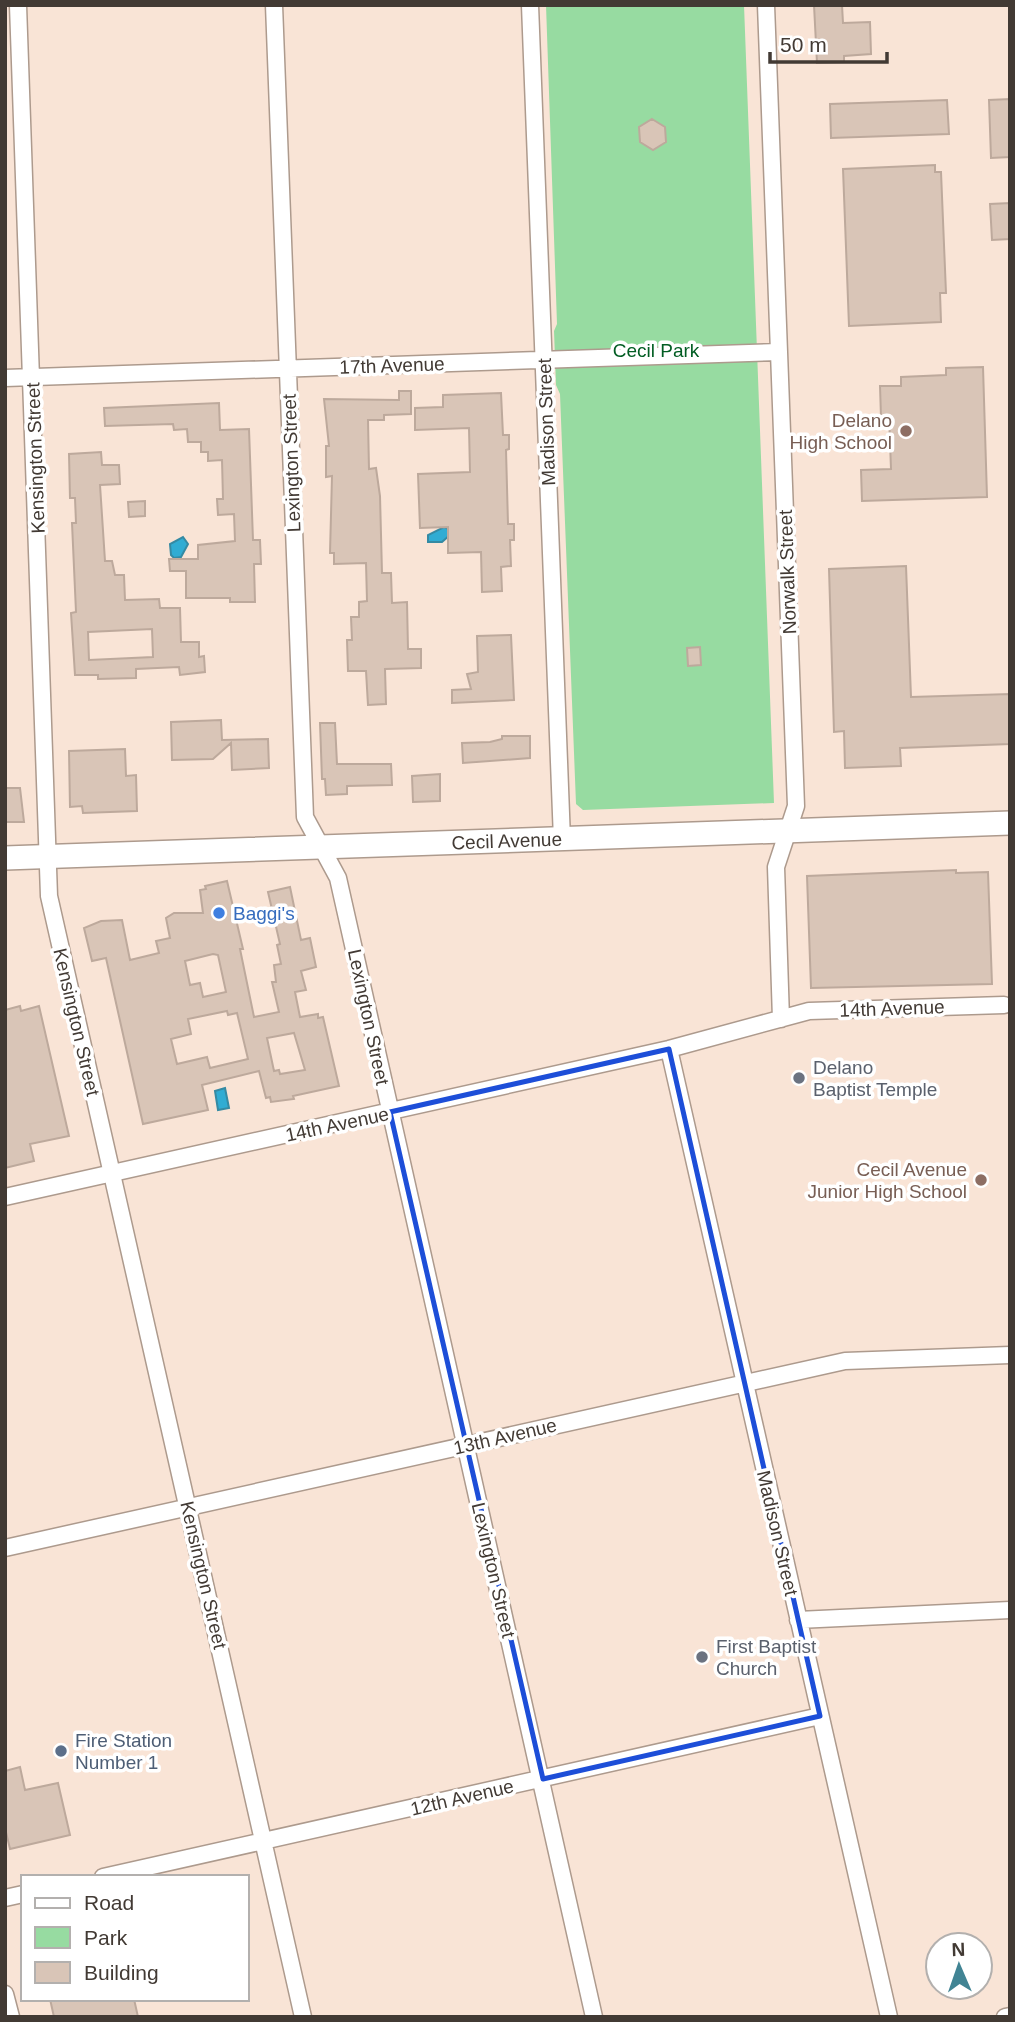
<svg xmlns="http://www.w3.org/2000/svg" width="1015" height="2022" font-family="Helvetica,sans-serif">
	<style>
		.green { fill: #97dba1 }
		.water { fill: #30acd3; stroke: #358aa3; stroke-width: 2 }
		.building { fill: #d9c5b7; stroke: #bda99c; stroke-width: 2; fill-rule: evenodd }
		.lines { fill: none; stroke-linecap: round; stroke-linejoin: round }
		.street-casing { stroke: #ad9a8d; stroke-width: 19 }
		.secondary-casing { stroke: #ad9a8d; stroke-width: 26 }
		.street { stroke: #fff; stroke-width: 16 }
		.secondary { stroke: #fff; stroke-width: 23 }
		.marked { fill: none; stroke: #1d4ed8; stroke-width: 5; stroke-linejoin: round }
		.education-dot { fill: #8d6e63; stroke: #fff; stroke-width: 2.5 }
		.shop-dot { fill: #3f7fe0; stroke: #fff; stroke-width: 2.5 }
		.worship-dot { fill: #6b7280; stroke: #fff; stroke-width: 2.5 }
		.service-dot { fill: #5c6f8a; stroke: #fff; stroke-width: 2.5 }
		.labels { text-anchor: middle; stroke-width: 7; stroke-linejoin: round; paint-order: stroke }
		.park-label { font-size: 19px; fill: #025d23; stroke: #fff }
		.street-label { font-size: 19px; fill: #423a34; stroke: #fff }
		.education-label { font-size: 19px; fill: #785e54; stroke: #fff; text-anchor: end }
		.shop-label { font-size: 19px; fill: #366cbe; stroke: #fff; text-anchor: start }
		.worship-label { font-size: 19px; fill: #5b616d; stroke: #fff; text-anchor: start }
		.service-label { font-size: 19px; fill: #4e5e75; stroke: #fff; text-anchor: start }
	</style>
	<rect width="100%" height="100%" fill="#f9e4d6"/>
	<path class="green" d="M546 5H744L774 803 583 810 576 804 560 394 556 385 554 331 557 324Z"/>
	<path class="water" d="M444 527 451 530V534L442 542H428V535Z
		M183 537 188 544 181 557 174 558 171 555 170 544Z
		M225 1088 229 1108 218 1110 215 1091Z"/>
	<path class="building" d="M814 5H842L843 23 870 22 871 54 844 56V62L817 63Z
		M1010 99V157L991 158 989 100Z
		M947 100 949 134 831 138 830 104Z
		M652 119 665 127 666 142 653 150 640 142 639 127Z
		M935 165V172H941L946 293H940L941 322 849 326 843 169Z
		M1010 203V239L992 240 990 204Z
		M983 367 987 497 862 501 861 470 891 469 889 416 881 417 880 386H901V377L946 375V368Z
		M399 391H411V414L384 415V420H368L369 469 376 468 380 496 382 573H391L392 603 407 602 408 649H421V668L385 669 386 704 368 705 366 671H348L347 640H352L351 617H359V602L367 601 366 563 334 564V553H330L332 476 326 477V446H329L324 399 399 400Z
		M501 393 503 435H509V449L506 450 508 524H514V540H510L511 566 501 567 502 591 482 592 481 552 448 553V527L420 528 418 474 470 472 469 428 415 430V408L443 407V395Z
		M219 403 220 430 249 429 253 540H260L261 564H254L255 602H230V598H186V571H170L169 559H198V545L235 541 234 514 218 515 217 499H223L222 460 208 461V452H201V442H188L187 429 174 430 173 424 105 426 104 408Z
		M101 452 102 465H119L120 484 100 485 105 561H112L115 575H124L125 600 159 599 160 608H180L181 642H199V657L204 656 205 672 180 675 179 667 136 669V678L98 679V675H75L71 613 76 612 72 523H76L75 498H70L69 454ZM152 629 153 657 89 660 88 632Z
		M145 501V516L129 517 128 502Z
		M906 566 911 697 1010 694V744L900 748 901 766 845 768 844 731 834 732 829 569Z
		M511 635 514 700 452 703V690L471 689 467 674 478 672 477 636Z
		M700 647 701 665 688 666 687 648Z
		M221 720 222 740 268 739 269 768 232 770 231 743 213 759 172 760 171 722Z
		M320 723H335L337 764H391L392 785 347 786V794L326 795 325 779H322Z
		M502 736H530V758L463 763 462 743 490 742 502 739Z
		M125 749 126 776 136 775 137 811 83 813 82 806 70 807 69 751Z
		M440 774V801L413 802 412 776Z
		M5 788H20L24 822H5Z
		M956 870V873L988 872 992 984 811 988 807 876Z
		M227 881 243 949H240L254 1017 279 1012 272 982H276L274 965 281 964 277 945 280 944 268 892 290 887 301 940 310 938 316 967 301 971 306 990 295 992 300 1017 318 1014V1018L323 1017 339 1086 293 1096 294 1099 271 1102 270 1097 266 1098 259 1071 202 1085 208 1110 143 1124 106 958 92 961 84 928 101 921 122 920 130 960 159 953 156 941 170 938 166 918 174 913H203L200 890 206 889 205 886ZM213 954 218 955 226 992 203 997 200 983 190 985 185 961ZM227 1011 228 1015 237 1013 248 1059 210 1068 207 1057 177 1064 171 1039 191 1034 188 1019ZM294 1033 305 1070 280 1074 279 1070 274 1071 267 1038Z
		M20 1006 21 1011 39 1006 69 1136 30 1144 34 1161 5 1168V1010Z
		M20 1767 25 1790 58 1783 70 1835 10 1849 5 1828V1771Z
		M50 1999H134L138 2017H54Z"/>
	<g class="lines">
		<g class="street-casing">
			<path id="street" d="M18 5 49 896 303 2017
				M274 5 305 817 338 878 594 2017
				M530 5 562 840
				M766 5 796 806 776 867 781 1019
				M5 378 779 352
				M669 1049 889 2017
				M5 1197 669 1049 809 1011 1004 1005
				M5 1548 845 1361 1010 1355
				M798 1620 1010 1610
				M103 1877 820 1716
				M5 1898 23 1894
				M5 1994 11 2017
				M1005 2017 1010 2016"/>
		</g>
		<g class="secondary-casing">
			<g id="secondary">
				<path id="s1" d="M5 858 1010 823"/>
			</g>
		</g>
		<use href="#street" class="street"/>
		<use href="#secondary" class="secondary"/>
	</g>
	<path class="marked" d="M669 1049 820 1716 543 1779 390 1112Z"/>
	<g class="education-dot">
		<circle cx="906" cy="431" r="7"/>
		<circle cx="981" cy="1180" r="7"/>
	</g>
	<circle class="shop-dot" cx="219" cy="913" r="7"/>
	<g class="worship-dot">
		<circle cx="799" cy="1078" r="7"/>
		<circle cx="702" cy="1657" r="7"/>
	</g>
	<circle class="service-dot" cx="61" cy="1751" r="7"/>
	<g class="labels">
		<g class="park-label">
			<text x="656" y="357">Cecil Park</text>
		</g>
		<g class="street-label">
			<text transform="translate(392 365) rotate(-2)" y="7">17th Avenue</text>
			<text transform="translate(546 422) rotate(-92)" y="7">Madison Street</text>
			<text transform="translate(35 458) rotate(-92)" y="7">Kensington Street</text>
			<text transform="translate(291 463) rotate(-92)" y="7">Lexington Street</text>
			<text transform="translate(787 572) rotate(-92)" y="7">Norwalk Street</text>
			<text dy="7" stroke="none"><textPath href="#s1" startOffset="502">Cecil Avenue</textPath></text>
			<text transform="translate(892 1008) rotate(-2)" y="7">14th Avenue</text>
			<text transform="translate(369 1017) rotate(78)" y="7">Lexington Street</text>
			<text transform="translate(77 1022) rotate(77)" y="7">Kensington Street</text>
			<text transform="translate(337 1124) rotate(-12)" y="7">14th Avenue</text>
			<text transform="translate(505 1436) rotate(-13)" y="7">13th Avenue</text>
			<text transform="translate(778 1533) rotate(77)" y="7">Madison Street</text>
			<text transform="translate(494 1570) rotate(77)" y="7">Lexington Street</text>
			<text transform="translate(204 1575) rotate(77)" y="7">Kensington Street</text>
			<text transform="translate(462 1797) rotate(-13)" y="7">12th Avenue</text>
		</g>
		<g class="education-label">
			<text x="892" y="427">Delano<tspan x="892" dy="22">High School</tspan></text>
			<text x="967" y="1176">Cecil Avenue<tspan x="967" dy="22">Junior High School</tspan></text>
		</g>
		<g class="shop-label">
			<text x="233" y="920">Baggi's</text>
		</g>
		<g class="worship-label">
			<text x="813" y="1074">Delano<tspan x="813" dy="22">Baptist Temple</tspan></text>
			<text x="716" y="1653">First Baptist<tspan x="716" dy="22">Church</tspan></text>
		</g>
		<g class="service-label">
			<text x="75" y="1747">Fire Station<tspan x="75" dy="22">Number 1</tspan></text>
		</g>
	</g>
	<rect width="1015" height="2022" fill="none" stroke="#423a34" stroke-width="14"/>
	<rect x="21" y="1875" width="228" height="126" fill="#ffffff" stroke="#b3b0ae" stroke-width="2"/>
	<rect x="35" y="1898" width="35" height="10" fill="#ffffff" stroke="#b3b0ae" stroke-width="2"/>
	<text x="84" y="1910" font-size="21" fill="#423a34">Road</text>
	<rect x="35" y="1927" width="35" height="21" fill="#97dba1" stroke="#b3b0ae" stroke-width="2"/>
	<text x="84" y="1945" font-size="21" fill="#423a34">Park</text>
	<rect x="35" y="1962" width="35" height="21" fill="#d9c5b7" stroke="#b3b0ae" stroke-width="2"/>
	<text x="84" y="1980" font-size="21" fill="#423a34">Building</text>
	<g transform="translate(959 1966) rotate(358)"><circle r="33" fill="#ffffff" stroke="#b3b0ae" stroke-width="2"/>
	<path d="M0-5L12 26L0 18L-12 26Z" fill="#418494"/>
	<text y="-10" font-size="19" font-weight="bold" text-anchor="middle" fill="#423a34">N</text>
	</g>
	<path d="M770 52v10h117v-10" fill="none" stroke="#423a34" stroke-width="3.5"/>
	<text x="780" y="52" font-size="21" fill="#423a34" stroke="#ffffff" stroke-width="5" paint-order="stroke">50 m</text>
</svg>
